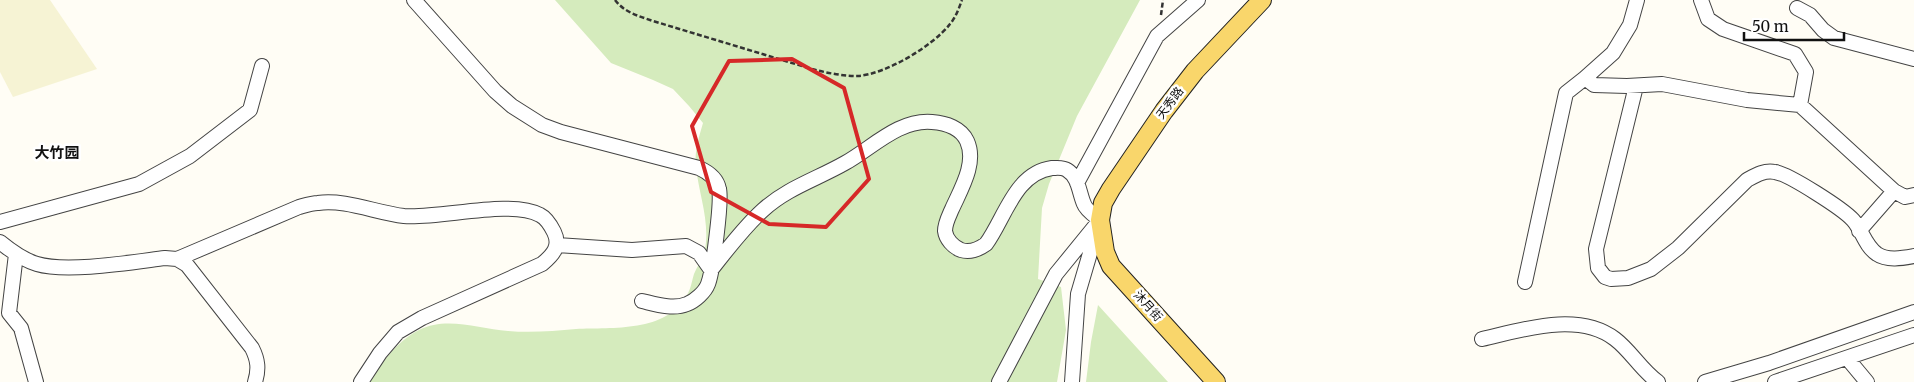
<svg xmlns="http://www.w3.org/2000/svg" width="1914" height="382" font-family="Merriweather,'Noto Sans SC',serif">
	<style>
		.farmland { fill: #f6f3d4 }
		.green { fill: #d5ebbd }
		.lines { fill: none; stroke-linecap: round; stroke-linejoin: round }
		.minor-casing { stroke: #444; stroke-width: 16 }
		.major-casing { stroke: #222; stroke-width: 20 }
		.path { stroke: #333; stroke-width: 2.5; stroke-dasharray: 5 2.5; stroke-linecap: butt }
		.minor { stroke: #fff; stroke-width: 14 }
		.major { stroke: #f9d66b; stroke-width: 18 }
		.marked { fill: none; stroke: #d62828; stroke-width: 4; stroke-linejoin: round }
		.labels { text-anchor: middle; stroke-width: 5; stroke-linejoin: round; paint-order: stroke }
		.street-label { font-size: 12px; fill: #111; stroke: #fff }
		.quarter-label { font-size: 15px; font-weight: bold; fill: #111; stroke: #fff }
	</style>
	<rect width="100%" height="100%" fill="#fffdf5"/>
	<path class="farmland" d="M0 0H50L97 69 13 97 0 72Z"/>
	<path class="green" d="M555 0H1140L1077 116 1049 184 1042 208 1038 279 1061 287 1066 330 1057 382H370C383 361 396 342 419 330 447 316 479 329 508 331 531 333 554 331 576 329 613 327 666 333 687 295 691 289 692 280 694 274 697 266 704 258 705 250 710 221 699 195 696 167 694 152 699 137 703 123L689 106 673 89 653 80 611 63Z
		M1098 305 1168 382H1086L1091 342Z"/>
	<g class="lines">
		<g class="minor-casing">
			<path id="minor" d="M414 0 495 91 512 106 542 125 561 132 699 168C708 172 717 179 719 189 722 201 713 271 708 284 705 292 695 301 687 304 673 310 655 304 642 301
				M1637 0 1630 25 1613 53 1585 78 1594 85 1627 86 1662 84 1747 100 1800 105 1806 72 1795 54 1723 29 1708 19 1701 0
				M1797 8 1810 15 1823 30 1834 38 1914 59
				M1636 86 1596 249 1598 268 1605 277 1611 279 1628 278 1651 269 1678 248 1747 180C1756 175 1764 170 1775 172 1789 174 1843 209 1853 220 1862 230 1865 246 1877 254 1887 261 1903 258 1914 256
				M1800 105 1894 191 1905 197 1914 195
				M1077 183 1157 36 1198 0
				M0 222 139 184 190 156 250 110 262 66
				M1859 231 1894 191
				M0 242C11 251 23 260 37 264 67 273 133 262 165 258L177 259 187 265 252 348C258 360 259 369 255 382
				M557 245 632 250 686 246 699 253 711 270C727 250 743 228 763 210 787 188 817 179 845 163 872 148 899 119 932 122 946 123 961 128 967 141 977 163 961 189 952 209 949 216 945 223 945 231 946 239 953 247 961 250 970 253 979 249 986 244 1005 218 1015 173 1052 168 1057 168 1063 167 1067 170 1079 177 1079 193 1084 204 1086 210 1095 216 1100 220
				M16 254 9 313 21 328 36 382
				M177 259 299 207C306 205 312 203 318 203 345 199 377 213 404 216 440 219 511 199 540 215 546 218 551 226 554 232 561 246 553 255 542 264L422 318 398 332 380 353 361 382
				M1525 282 1566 93 1585 78
				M1482 339C1522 330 1578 311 1615 339 1631 351 1641 370 1658 382
				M1847 358 1867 382
				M999 382 1056 274 1100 220
				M1072 382 1078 294 1098 226
				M1705 382 1769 363 1914 312
				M1775 382 1914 335"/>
		</g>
		<g class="major-casing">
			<path id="major" d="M1216 382 1111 266 1105 252 1100 220 1103 203 1111 189 1164 111 1195 71 1262 0"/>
		</g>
		<path class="path" d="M615 0C625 13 639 16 653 21L812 69C827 73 843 76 858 76 886 74 933 46 950 24 956 17 959 8 962 0
			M1161 15 1163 0"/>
		<use href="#minor" class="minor"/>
		<use href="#major" class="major"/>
	</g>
	<path class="marked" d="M792 59 844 88 869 179 826 227 769 224 711 192 692 126 729 61Z"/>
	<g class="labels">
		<g class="street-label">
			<text transform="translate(1170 103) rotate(-53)" y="4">天秀路</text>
			<text transform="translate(1148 306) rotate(48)" y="4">沐月街</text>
		</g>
		<g class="quarter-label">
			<text x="57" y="158">大竹园</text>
		</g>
	</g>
	<path d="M1744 32v8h100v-8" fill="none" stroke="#111111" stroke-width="2.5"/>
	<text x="1752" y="32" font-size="15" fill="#111111" stroke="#ffffff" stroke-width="4" paint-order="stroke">50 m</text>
</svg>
